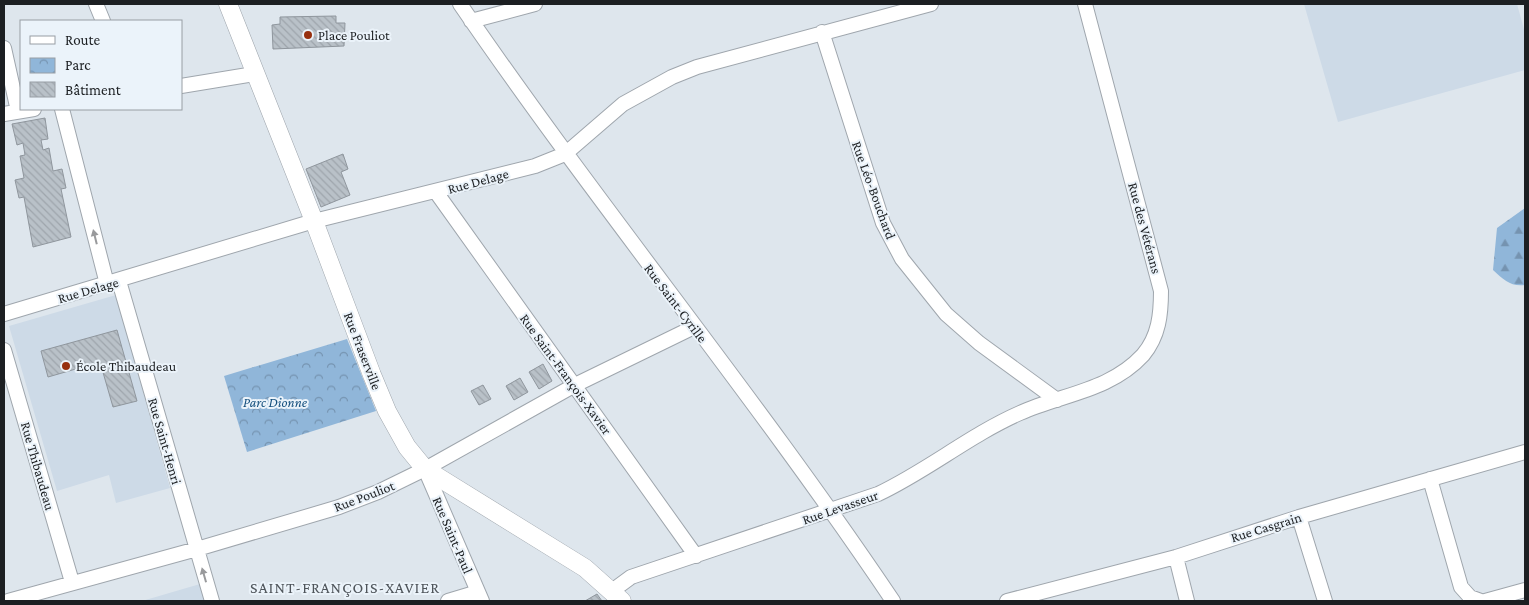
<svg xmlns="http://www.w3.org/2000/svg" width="1529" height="605" font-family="'Crimson Pro',serif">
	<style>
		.built { fill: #cddae7 }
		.forest { fill: url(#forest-firs) }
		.park { fill: url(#park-crowns) }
		.building { fill: url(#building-back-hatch); stroke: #8f969d }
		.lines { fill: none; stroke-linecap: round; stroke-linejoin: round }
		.minor-casing { stroke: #9fa6ad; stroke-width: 16 }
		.major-casing { stroke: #9fa6ad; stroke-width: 19 }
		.minor { stroke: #fff; stroke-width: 14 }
		.major { stroke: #fff; stroke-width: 18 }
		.oneway { fill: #999a9c }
		.poi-dot { fill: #97300f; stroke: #ebf3fa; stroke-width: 2 }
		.labels { text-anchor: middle; stroke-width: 4; stroke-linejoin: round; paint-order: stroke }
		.poi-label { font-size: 14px; fill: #1c1f22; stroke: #ebf3fa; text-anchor: start }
		.street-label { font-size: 14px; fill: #1c1f22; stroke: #ebf3fa }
		.park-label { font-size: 14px; font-style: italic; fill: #15507e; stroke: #ebf3fa }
		.quarter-label { font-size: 16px; letter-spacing: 1px; fill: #4f555b; stroke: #ebf3fa }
	</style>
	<defs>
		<pattern id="forest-firs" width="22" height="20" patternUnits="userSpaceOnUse" patternTransform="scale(1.25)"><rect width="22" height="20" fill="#90b6d9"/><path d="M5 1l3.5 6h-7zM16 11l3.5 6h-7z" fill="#7593b0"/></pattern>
		<pattern id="park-crowns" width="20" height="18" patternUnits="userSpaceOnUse" patternTransform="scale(1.25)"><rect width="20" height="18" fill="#90b6d9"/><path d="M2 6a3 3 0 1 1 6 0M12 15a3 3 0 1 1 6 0" fill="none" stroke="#7593b0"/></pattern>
		<pattern id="building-back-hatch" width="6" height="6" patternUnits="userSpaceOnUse" patternTransform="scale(1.25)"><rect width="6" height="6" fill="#b9c1c8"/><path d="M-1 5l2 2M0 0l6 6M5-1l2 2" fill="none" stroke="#9ea5ac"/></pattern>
	</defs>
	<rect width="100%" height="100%" fill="#dee6ed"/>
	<path class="built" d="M1304 4H1517L1525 33V70L1338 122Z
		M116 295 170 488 116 503 109 475 57 491 9 326Z
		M200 584 204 601H142Z"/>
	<path class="forest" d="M1525 208V285C1511 287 1504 280 1493 270L1497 228Z"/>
	<path class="park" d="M347 339 376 411 247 452 224 376Z"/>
	<path class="building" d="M336 16V23H345L344 46 273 49 272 25 280 24V17Z
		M45 118 48 139 41 140 43 150 49 148 53 171 62 169 66 188 61 189 71 237 33 247 24 197 19 198 15 180 24 178 20 156 25 155 23 143 17 145 12 124Z
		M343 154 348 169 341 172 350 195 321 207 306 169Z
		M117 330 137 401 113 407 100 362 48 377 41 351Z
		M543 364 552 381 539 389 529 372Z
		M520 378 528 392 514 400 506 386Z
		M483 385 491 399 479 405 471 391Z
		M597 594 602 601H585Z"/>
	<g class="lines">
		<g class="minor-casing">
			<path id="minor" d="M96 4 103 21
				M460 4C599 207 756 397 893 601
				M471 21 535 4
				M822 32 883 223 902 259 946 314 979 343 1057 400
				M4 48 18 111
				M181 86 254 74
				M62 109 107 284
				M4 114 34 109
				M436 192 696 556
				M119 281 212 601
				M4 314 314 221 535 166 565 154 623 104 672 77 697 67 931 4
				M4 350 72 582
				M425 469 482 601
				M1430 479 1461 587 1470 597 1481 601
				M1299 517 1325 601
				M1176 557 1187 601
				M612 591 631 577 878 494C927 471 970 435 1020 413 1062 394 1110 391 1143 355 1159 336 1161 314 1161 291L1085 4
				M8 601 197 549 339 507 378 492 425 469 575 385 694 327
				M448 601 478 592
				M1007 601 1176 557 1299 517 1525 452
				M1485 601 1525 590"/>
		</g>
		<g class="major-casing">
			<path id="major" d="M228 4 314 221 372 375 387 411 407 447 425 469 585 568 622 601"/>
		</g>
		<use href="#minor" class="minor"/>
		<use href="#major" class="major"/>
	</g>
	<defs><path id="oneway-solid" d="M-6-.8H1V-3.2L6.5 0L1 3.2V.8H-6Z" transform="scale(1.25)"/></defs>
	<g class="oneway">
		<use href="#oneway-solid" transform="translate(95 237) rotate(-104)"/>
		<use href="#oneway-solid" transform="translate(204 575) rotate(-106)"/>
	</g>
	<g class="poi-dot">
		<circle cx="308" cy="35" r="5"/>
		<circle cx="66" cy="366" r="5"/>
	</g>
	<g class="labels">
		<g class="poi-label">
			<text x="318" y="40">Place Pouliot</text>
			<text x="76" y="371">École Thibaudeau</text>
		</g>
		<g class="street-label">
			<text transform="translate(478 181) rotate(-15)" y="5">Rue Delage</text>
			<text transform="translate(874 190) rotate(70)" y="5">Rue Léo-Bouchard</text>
			<text transform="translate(1145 228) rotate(75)" y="5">Rue des Vétérans</text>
			<text transform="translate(88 290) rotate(-16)" y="5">Rue Delage</text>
			<text transform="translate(676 303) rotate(53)" y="5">Rue Saint-Cyrille</text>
			<text transform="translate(363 351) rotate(69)" y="5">Rue Fraserville</text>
			<text transform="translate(566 374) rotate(54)" y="5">Rue Saint-François-Xavier</text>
			<text transform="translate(165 441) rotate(74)" y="5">Rue Saint-Henri</text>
			<text transform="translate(38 466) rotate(74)" y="5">Rue Thibaudeau</text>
			<text transform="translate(364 496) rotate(-21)" y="5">Rue Pouliot</text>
			<text transform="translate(840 507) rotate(-19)" y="5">Rue Levasseur</text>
			<text transform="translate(1266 527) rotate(-17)" y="5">Rue Casgrain</text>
			<text transform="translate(453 535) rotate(67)" y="5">Rue Saint-Paul</text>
		</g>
		<g class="park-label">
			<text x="275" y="407">Parc Dionne</text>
		</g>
		<g class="quarter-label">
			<text x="345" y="593">SAINT-FRANÇOIS-XAVIER</text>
		</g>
	</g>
	<rect width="1529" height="605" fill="none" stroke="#1c1f22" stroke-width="10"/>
	<rect x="20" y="20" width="162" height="90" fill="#ebf3fa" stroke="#989ea4"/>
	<rect x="30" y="36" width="25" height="8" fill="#ffffff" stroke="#989ea4"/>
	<text x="65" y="45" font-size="15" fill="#1c1f22">Route</text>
	<rect x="30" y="58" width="25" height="15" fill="url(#park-crowns)" stroke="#989ea4"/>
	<text x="65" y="70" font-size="15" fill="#1c1f22">Parc</text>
	<rect x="30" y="82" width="25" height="15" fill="url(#building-back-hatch)" stroke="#989ea4"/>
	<text x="65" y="95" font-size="15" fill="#1c1f22">Bâtiment</text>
</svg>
